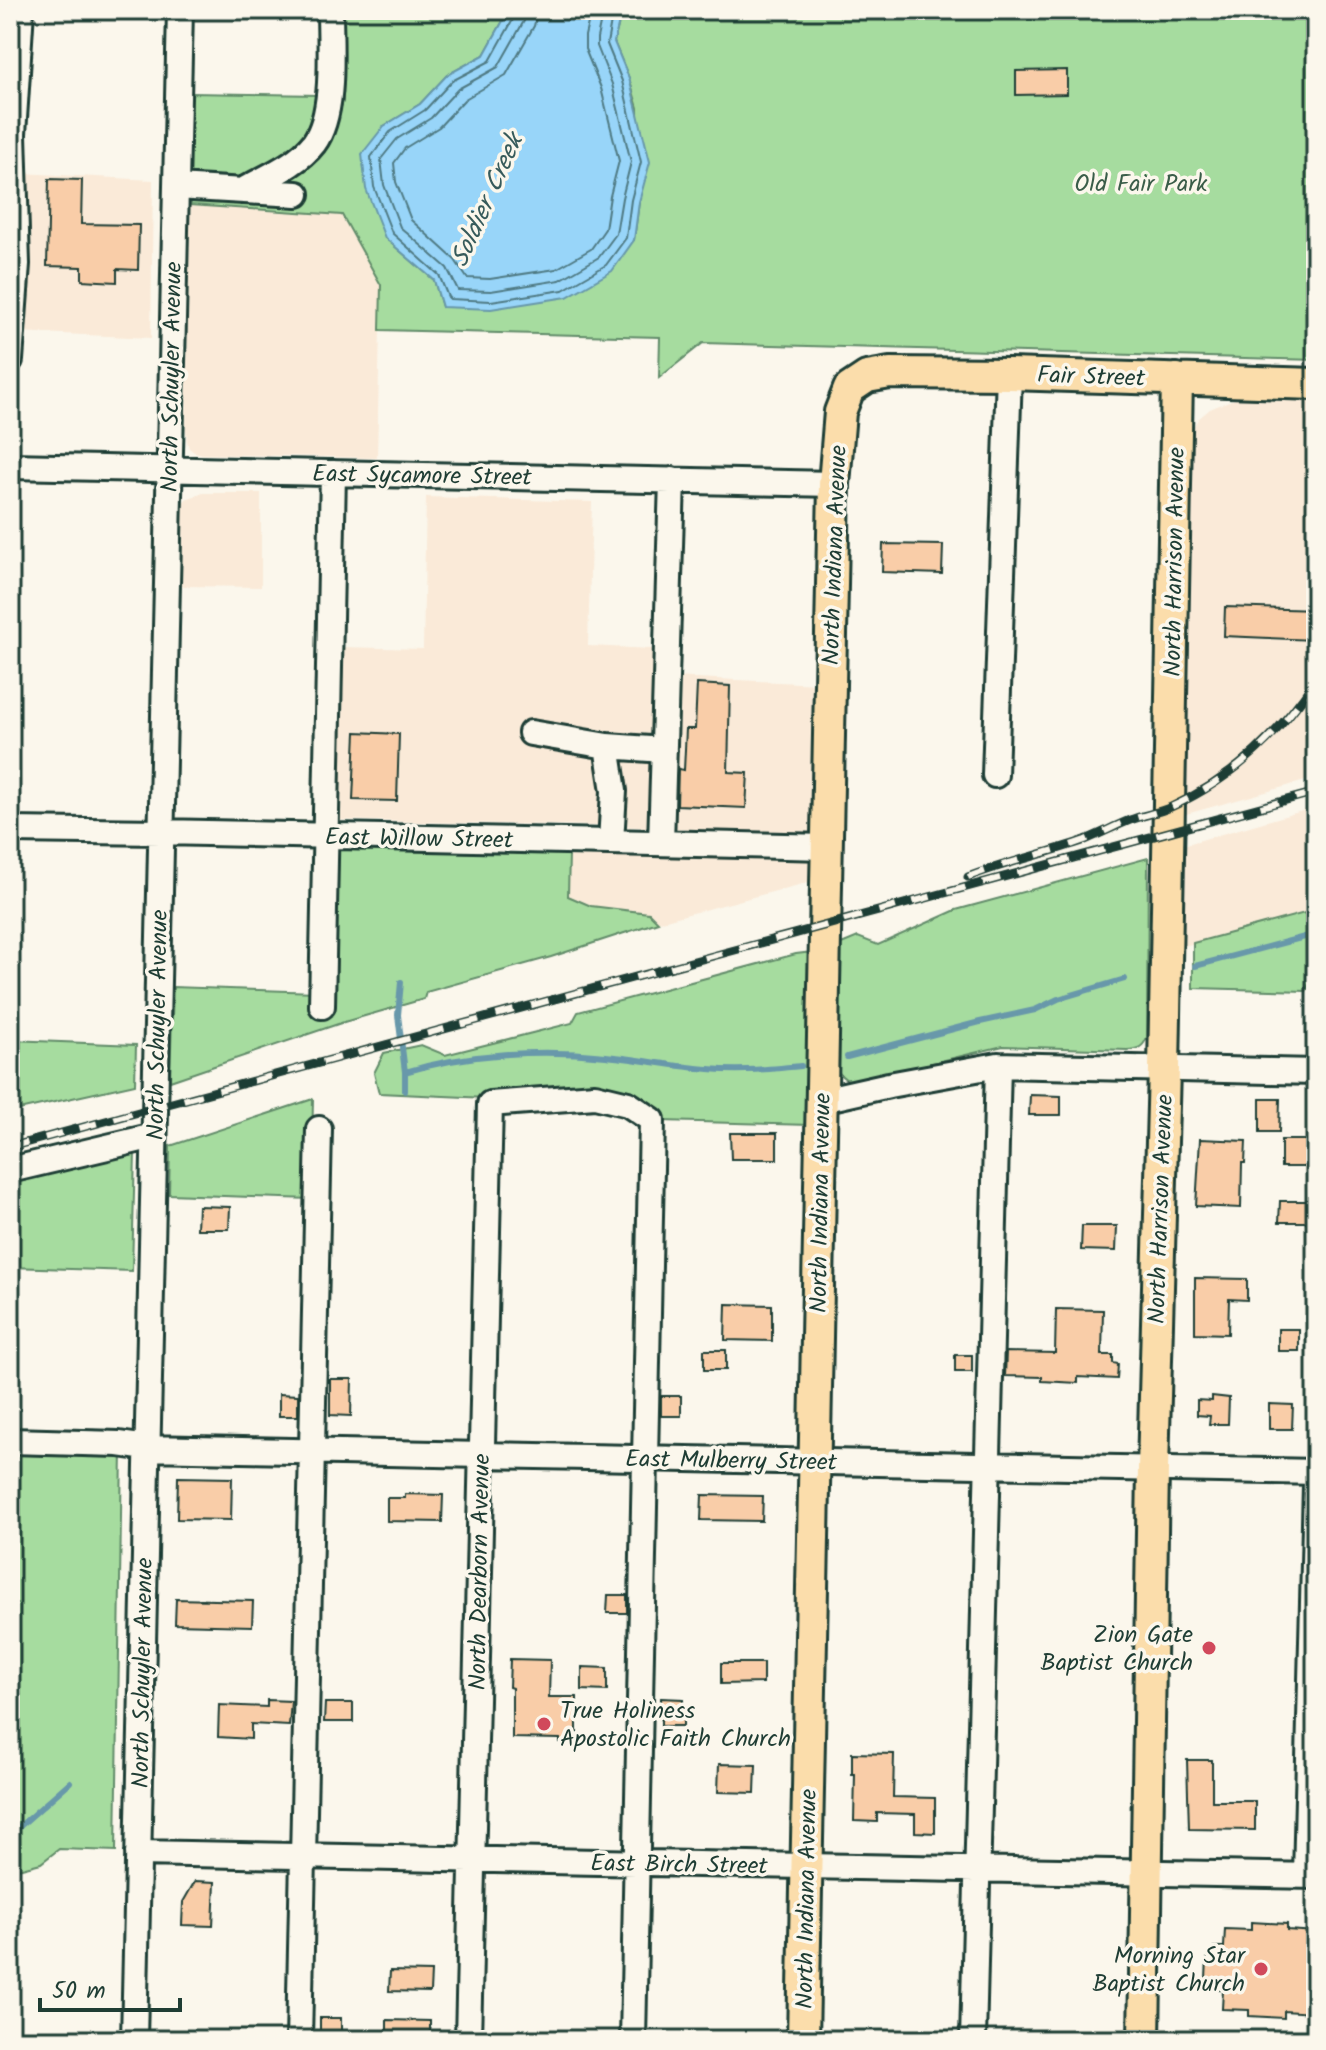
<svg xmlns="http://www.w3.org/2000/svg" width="1326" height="2050" font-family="Kalam,sans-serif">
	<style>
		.built { fill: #faead8 }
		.green { fill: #a6dc9f; stroke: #628c6a; stroke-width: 2 }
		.water { fill: #98d5f9; stroke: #6898aa; stroke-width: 2 }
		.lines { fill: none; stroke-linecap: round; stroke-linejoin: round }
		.shore { stroke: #4f7a83; stroke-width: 2 }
		.stream { stroke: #6898aa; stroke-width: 6 }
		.building { fill: #f9cda8; stroke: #1f3d34; stroke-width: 2 }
		.minor-casing { stroke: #1f3d34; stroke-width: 30 }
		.major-casing { stroke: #1f3d34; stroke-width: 36 }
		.minor { stroke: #fbf7ec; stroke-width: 24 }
		.major { stroke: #fbddab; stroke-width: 30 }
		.rail-casing { stroke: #1f3d34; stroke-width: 9 }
		.rail { stroke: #fbf7ec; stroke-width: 6; stroke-dasharray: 18; stroke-linecap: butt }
		.poi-dot { fill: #d1495b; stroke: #fbf7ec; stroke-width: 3 }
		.labels { text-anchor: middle; stroke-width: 7; stroke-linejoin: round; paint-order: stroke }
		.park-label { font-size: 24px; fill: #3a5d49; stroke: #fbf7ec }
		.street-label { font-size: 24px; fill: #1f3d34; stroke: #fbf7ec }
		.poi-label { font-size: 24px; fill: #1f3d34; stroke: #fbf7ec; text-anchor: end }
		.water-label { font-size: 26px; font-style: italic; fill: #375b5b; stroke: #fbf7ec }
	</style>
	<rect width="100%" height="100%" fill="#fbf7ec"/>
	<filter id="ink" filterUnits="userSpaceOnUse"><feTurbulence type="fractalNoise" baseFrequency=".0125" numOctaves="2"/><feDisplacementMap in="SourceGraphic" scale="16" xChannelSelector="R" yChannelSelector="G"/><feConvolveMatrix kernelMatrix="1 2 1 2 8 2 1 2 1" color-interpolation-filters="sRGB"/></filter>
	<g filter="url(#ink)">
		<path class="built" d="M21 173 153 180 151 338 18 332Z
			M190 205 342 215 381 285 377 458 202 454 194 452 189 448 187 441 186 429Z
			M1250 395 1316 396V778L1179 816 1189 435 1198 419 1210 409 1229 401Z
			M203 493H261V587L180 586 182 505 186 499Z
			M426 497 592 502 588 646 674 650 675 677 819 684 814 831 808 835 646 827 336 820 341 647 423 649Z
			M1316 807V910L1177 948 1180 846Z
			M569 853 807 857 812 861 814 881 658 922 649 913 591 906 568 895Z"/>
		<path class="green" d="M344 10H509L484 55 447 75 420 104 384 126 385 238 434 280 442 307 634 240 639 202 638 108 629 78 614 42 622 10H1316V360L703 343 659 378 660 337 380 330 381 285 342 215 190 205 193 198 216 193 331 133 343 102Z
			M190 93 320 95 309 133 288 155 259 171 231 182 190 179Z
			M333 848 569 853 568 896 591 906 649 913 658 922 551 957 426 992 424 999 344 1022 170 1081 173 987 316 992Z
			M1148 858 1147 1037C1143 1048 1138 1049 1127 1050L1003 1046 866 1079C852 1081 844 1083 837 1069L839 945 858 937 878 945 956 910Z
			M1316 910V967L1306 991 1193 988V943Z
			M813 952 811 1125 661 1121 651 1110 487 1098 379 1093 374 1073 384 1053 421 1045 445 1055 572 1023 578 1012 796 954Z
			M10 1040 136 1045 135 1084 10 1112Z
			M313 1099 311 1199 169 1194 170 1146Z
			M135 1152 132 1271 10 1267V1177Z
			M10 1447 122 1448 116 1851 59 1849 41 1863 10 1871Z"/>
		<path class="water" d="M509 10H622L614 42 629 78 650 162 639 202 634 240 612 271 567 297 491 309 442 307 434 280 385 238 366 189 362 154 384 126 420 104 447 75 484 55Z"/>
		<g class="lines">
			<path class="shore" d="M515 10V16L490 61 452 81 425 110 390 132 371 157 374 187 392 233 439 275 448 297 450 299 491 301 563 290 606 265 626 238 631 200 641 162 622 81 607 44 613 10
				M526 10 524 21 498 67 458 89 431 118 397 139 381 159 384 185 400 227 447 268 458 290 491 291 560 280 599 257 616 234 622 198 631 162 612 84 597 46V38L603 10
				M538 10 534 26 506 75 465 99 439 127 405 148 394 163 396 182 411 220 455 260 467 278 490 279 556 269 591 249 605 229 610 196 619 161 601 88 585 49V36L591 10"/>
			<path class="stream" d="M1195 966 1316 934
				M401 982 398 1015 405 1072V1091
				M847 1057 980 1022 1035 1010 1058 999 1125 979
				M405 1072C468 1053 540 1049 606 1056 640 1059 675 1067 709 1069 741 1072 771 1069 801 1066
				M10 1835 70 1782"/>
		</g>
		<path class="building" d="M1067 70V94L1016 95V71Z
			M49 179 82 180 81 224 139 225 138 270 117 269V282L82 280V267L47 266Z
			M883 544 943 545 942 574 882 572Z
			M1225 607 1316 610 1314 640 1224 636Z
			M697 684 730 686 728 772 748 773 746 808 677 805 678 769 684 770 686 729H695Z
			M356 732 399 734 397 801 353 800Z
			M1030 1095 1061 1096V1115H1029Z
			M1260 1099H1280L1279 1132H1260Z
			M730 1133H777V1159H731Z
			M1200 1139 1246 1141 1245 1163H1242L1241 1208 1196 1206Z
			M1281 1140H1310L1309 1167H1281Z
			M1280 1201H1309V1222H1279Z
			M198 1206 230 1207 229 1229H197Z
			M1082 1226H1117L1116 1251 1081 1250Z
			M1195 1278 1247 1279V1300L1229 1299 1228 1334 1195 1333Z
			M726 1304 772 1305V1341L725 1340Z
			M1056 1309 1103 1310 1102 1355H1113V1363L1118 1364 1117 1379 1078 1377V1383L1042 1381V1377L1005 1376 1006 1352 1055 1353Z
			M1278 1329H1299V1351H1278Z
			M704 1350H726V1370H704Z
			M955 1355H972V1372H955Z
			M330 1379H352L351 1416 330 1415Z
			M279 1394 298 1395V1416H279Z
			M661 1396H681V1416H661Z
			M1212 1396 1229 1398 1228 1424H1209L1210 1416 1197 1415V1400L1212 1401Z
			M1269 1404 1293 1405 1292 1429H1269Z
			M178 1477 232 1478 231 1520 177 1519Z
			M405 1494 443 1495 442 1522 387 1521V1498H405Z
			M702 1495 763 1496 762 1521 701 1520Z
			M608 1595H627V1613H607Z
			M176 1599 253 1601 252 1626 175 1624Z
			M510 1659 550 1660 549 1697H577V1742H560V1739L512 1738V1688L509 1687Z
			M721 1663H763V1683L721 1684Z
			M582 1667 607 1668V1691L582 1690Z
			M661 1698 683 1699V1726H661Z
			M267 1700 291 1701 289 1726 251 1724V1739L218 1737 219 1705 267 1707Z
			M325 1703H353V1722H324Z
			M852 1753 894 1754 893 1797 935 1798V1833L915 1832V1814L877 1813V1822L854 1821 855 1774H852Z
			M1187 1760H1212V1801H1255V1830L1189 1829Z
			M719 1764 756 1765 755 1793 718 1792Z
			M195 1881 215 1882 213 1926 182 1925 183 1902Z
			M1251 1922 1287 1924V1930L1316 1932V1990L1313 2013 1284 2011V2018L1249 2016V2010L1222 2009 1223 1990H1212V1979H1206L1207 1959H1214V1947H1224L1225 1929 1251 1930Z
			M390 1971 431 1972 430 1992 389 1991Z
			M320 2018H341V2037H320Z
			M387 2020 430 2021V2040H387Z"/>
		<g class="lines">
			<g class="minor-casing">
				<path id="minor" d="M176 187 297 194
					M242 191C266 177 297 165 314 143 336 113 330 47 330 10
					M10 360 17 264 13 134 21 10
					M10 466 834 484
					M531 733 607 746 614 791 611 842
					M607 746 664 750
					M995 775 1009 374
					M10 830 161 832 827 847
					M661 843 672 480
					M322 1006 333 473
					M822 1100 889 1085 998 1065 1316 1072
					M10 1170 154 1136
					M10 1441 119 1444 147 1448 1316 1472
					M138 1853 1316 1876
					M1306 1876 1316 1485
					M134 2040 180 10
					M299 2040 319 1129
					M468 2040 490 1104 595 1096 628 1104 652 1120 633 2040
					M973 2040 998 1065"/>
			</g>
			<g class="major-casing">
				<path id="major" d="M803 2040 834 484 840 412 849 389 867 377 890 373 1009 374 1316 384
					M1144 2040 1153 1469 1164 1069 1177 379"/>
			</g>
			<use href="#minor" class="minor"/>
			<use href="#major" class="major"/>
			<g class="rail-casing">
				<path id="rail" d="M968 877C1006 862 1046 854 1085 840 1100 834 1115 826 1130 820 1143 815 1158 813 1171 807 1233 779 1279 735 1316 679
					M10 1147 1316 792"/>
			</g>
			<use href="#rail" class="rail"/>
		</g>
	</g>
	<g class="poi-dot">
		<circle cx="1209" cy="1648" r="8"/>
		<circle cx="544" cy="1724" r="8"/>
		<circle cx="1261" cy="1969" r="8"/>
	</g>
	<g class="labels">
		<g class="park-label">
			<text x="1141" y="191">Old Fair Park</text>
		</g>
		<g class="street-label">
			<text transform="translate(1091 376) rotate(2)" y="8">Fair Street</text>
			<text transform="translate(171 377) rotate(-89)" y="8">North Schuyler Avenue</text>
			<text transform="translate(422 475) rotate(1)" y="8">East Sycamore Street</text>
			<text transform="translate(834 555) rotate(-88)" y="8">North Indiana Avenue</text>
			<text transform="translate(1174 562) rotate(-89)" y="8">North Harrison Avenue</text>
			<text transform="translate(419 838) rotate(1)" y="8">East Willow Street</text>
			<text transform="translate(157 1025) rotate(-89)" y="8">North Schuyler Avenue</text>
			<text transform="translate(820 1203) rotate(-89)" y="8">North Indiana Avenue</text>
			<text transform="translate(1160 1209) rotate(-88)" y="8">North Harrison Avenue</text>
			<text transform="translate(731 1460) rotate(1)" y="8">East Mulberry Street</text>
			<text transform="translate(479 1572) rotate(-89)" y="8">North Dearborn Avenue</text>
			<text transform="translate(142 1673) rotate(-89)" y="8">North Schuyler Avenue</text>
			<text transform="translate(679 1864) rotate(1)" y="8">East Birch Street</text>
			<text transform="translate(806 1899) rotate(-89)" y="8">North Indiana Avenue</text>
		</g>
		<g class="poi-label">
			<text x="1193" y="1642">Zion Gate<tspan x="1193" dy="28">Baptist Church</tspan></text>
			<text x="560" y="1718" text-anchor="start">True Holiness<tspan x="560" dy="28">Apostolic Faith Church</tspan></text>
			<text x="1245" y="1963">Morning Star<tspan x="1245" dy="28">Baptist Church</tspan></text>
		</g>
		<g class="water-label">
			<text transform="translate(486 200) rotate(-66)" y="9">Soldier Creek</text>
		</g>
	</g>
	<rect width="1326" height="2050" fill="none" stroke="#fbf7ec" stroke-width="40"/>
	<rect x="20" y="20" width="1286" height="2010" fill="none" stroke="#1f3d34" stroke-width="3" filter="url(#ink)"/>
	<path d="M40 1998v12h140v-12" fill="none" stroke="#1f3d34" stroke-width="4"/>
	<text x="52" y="1998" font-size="24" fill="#1f3d34" stroke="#fbf7ec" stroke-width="6" paint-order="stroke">50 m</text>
</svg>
